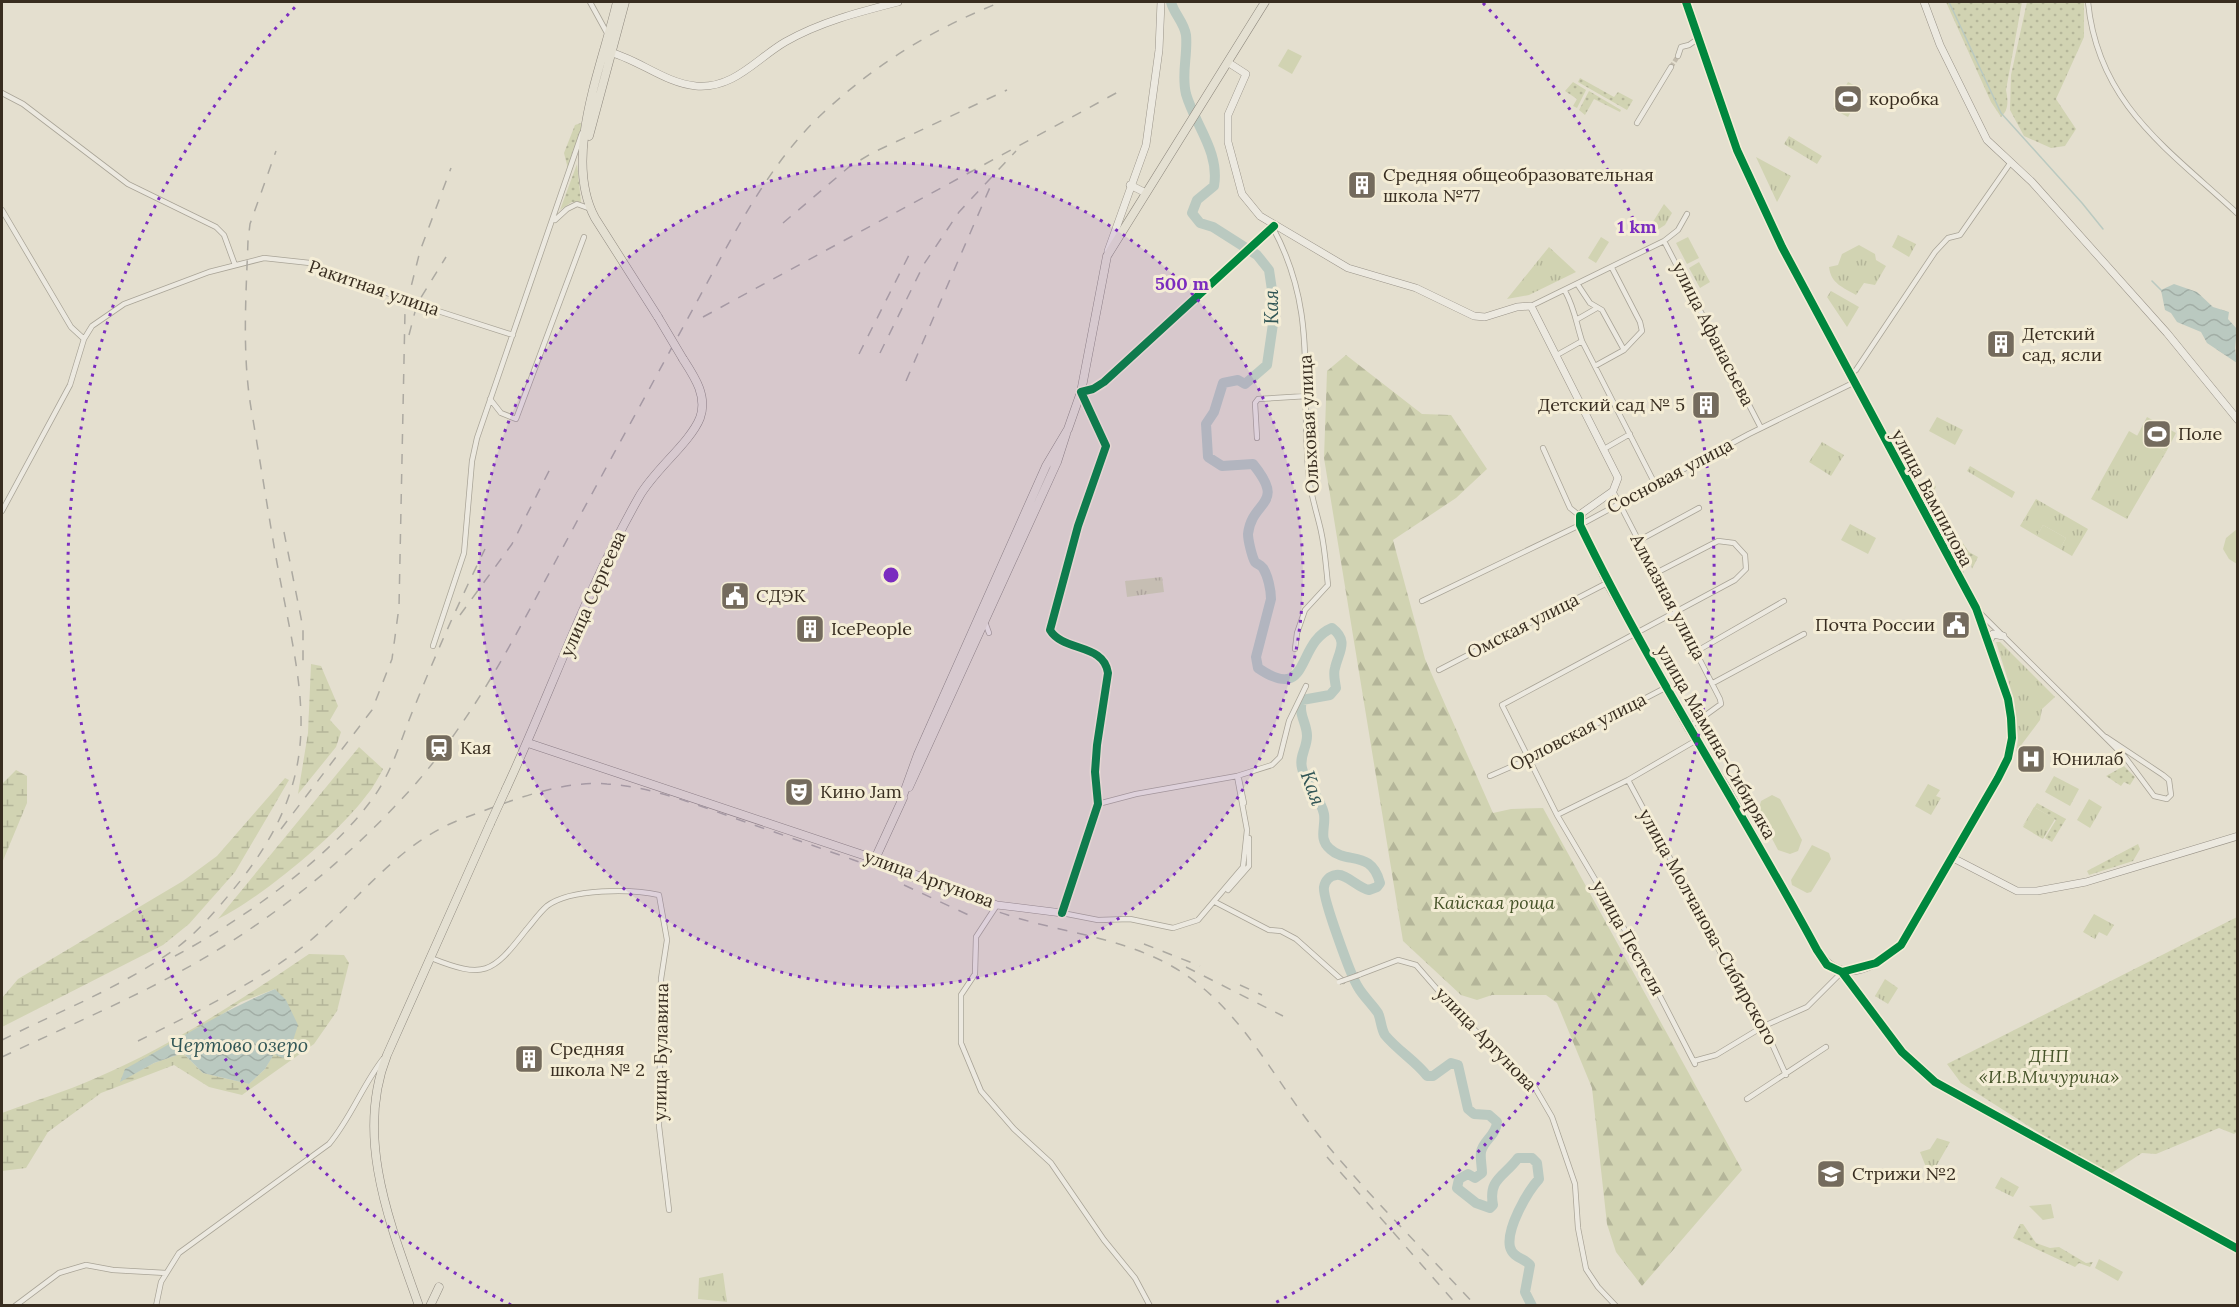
<svg xmlns="http://www.w3.org/2000/svg" width="2239" height="1307" font-family="Lora,serif">
	<style>
		.grass { fill: url(#grass-dots) }
		.forest { fill: url(#forest-firs) }
		.wetland { fill: url(#wetland-marsh); fill-rule: evenodd }
		.park { fill: url(#park-tufts) }
		.pitch { fill: #d1d3b2 }
		.water { fill: url(#water-waves) }
		.lines { fill: none; stroke-linecap: round; stroke-linejoin: round }
		.stream { stroke: #bac9c0; stroke-width: 1.5 }
		.river { stroke: #bac9c0; stroke-width: 10 }
		.street-tunnel { stroke: #c2bbac; stroke-width: 4.5; stroke-dasharray: 4.5 2; stroke-linecap: butt }
		.street-casing { stroke: #a9a497; stroke-width: 6 }
		.secondary-casing { stroke: #999388; stroke-width: 8 }
		.primary-casing { stroke: #8f897f; stroke-width: 9 }
		.street { stroke: #ece9e0; stroke-width: 4.5 }
		.secondary { stroke: #ece9e0; stroke-width: 7 }
		.primary { stroke: #e4e0d2; stroke-width: 8 }
		.rail { stroke: #aca9a1; stroke-width: 1.5; stroke-dasharray: 10 10; stroke-linecap: butt }
		.street-bridge-casing { stroke: #a9a497; stroke-width: 6; stroke-linecap: butt }
		.primary-bridge-casing { stroke: #8f897f; stroke-width: 9; stroke-linecap: butt }
		.street-bridge { stroke: #ece9e0; stroke-width: 4.5 }
		.primary-bridge { stroke: #e4e0d2; stroke-width: 8 }
		.cycleway-casing { stroke: #f4edd6; stroke-width: 11 }
		.cycleway { stroke: #00873e; stroke-width: 8 }
		.ring { fill: none; stroke: #7b2cbf; stroke-width: 3; stroke-dasharray: 3 6 }
		.labels { text-anchor: middle; stroke-width: 6; stroke-linejoin: round; paint-order: stroke }
		.poi-label { font-size: 18px; fill: #382d20; stroke: #f4edd6; text-anchor: start }
		.street-label { font-size: 18px; fill: #382d20; stroke: #f4edd6 }
		.park-label { font-size: 18px; font-style: italic; fill: #455328; stroke: #f4edd6 }
		.water-label { font-size: 20px; font-style: italic; fill: #315656; stroke: #f4edd6 }
		.centre { fill: #7b2cbf; stroke: #f4edd6; stroke-width: 3 }
		.ring-label { font-size: 18px; text-anchor: middle; font-weight: bold; fill: #7b2cbf; stroke: #f4edd6; stroke-width: 6; stroke-linejoin: round; paint-order: stroke }
	</style>
	<defs>
		<pattern id="grass-dots" width="8" height="8" patternUnits="userSpaceOnUse" patternTransform="scale(1.5)"><rect width="8" height="8" fill="#d1d3b2"/><path d="M2 2h.1M6 6h.1" fill="none" stroke="#b4b599" stroke-width="1.8" stroke-linecap="round"/></pattern>
		<pattern id="forest-firs" width="22" height="20" patternUnits="userSpaceOnUse" patternTransform="scale(1.5)"><rect width="22" height="20" fill="#d1d3b2"/><path d="M5 1l3.5 6h-7zM16 11l3.5 6h-7z" fill="#b4b599"/></pattern>
		<pattern id="wetland-marsh" width="20" height="14" patternUnits="userSpaceOnUse" patternTransform="scale(1.5)"><rect width="20" height="14" fill="#d1d3b2"/><path d="M1 5h8M5 5V1M11 12h8M15 12V8" fill="none" stroke="#b4b599"/></pattern>
		<pattern id="park-tufts" width="24" height="20" patternUnits="userSpaceOnUse" patternTransform="scale(1.5)"><rect width="24" height="20" fill="#d1d3b2"/><path d="M3 7l-1-3M5 7V3M7 7l1-3M15 17l-1-3M17 17v-4M19 17l1-3" fill="none" stroke="#b4b599"/></pattern>
		<pattern id="water-waves" width="16" height="10" patternUnits="userSpaceOnUse" patternTransform="scale(1.5)"><rect width="16" height="10" fill="#bac9c0"/><path d="M0 5q4-4 8 0t8 0" fill="none" stroke="#a1ada5"/></pattern>
	</defs>
	<rect width="100%" height="100%" fill="#e4dfcf"/>
	<path class="grass" d="M1946 2H2022L2006 90C2008 100 2009 110 2001 117L1991 102Z
		M2027 2H2084V37L2056 99 2076 129 2065 146 2051 148 2024 136 2010 110 2011 75Z
		M1580 78 1614 97 1618 92 1633 100 1627 110 1578 82Z
		M1573 82 1586 90 1577 108 1573 106 1577 99 1565 91Z
		M1589 91 1621 110 1620 112 1594 99 1585 115 1579 110Z
		M581 123V128L568 169 564 153 575 125Z
		M577 164 581 202H572L560 210Z
		M1930 478 1936 487 1932 494 1948 521 1945 524 1926 499 1925 479Z
		M1949 523 1969 552 1978 557 1972 569 1971 563 1965 558 1953 538 1948 539 1945 533Z
		M2124 766 2135 777 2130 785 2124 782 2121 786 2106 776Z
		M2037 803 2066 819 2052 842 2045 838 2056 820 2036 808 2022 827Z
		M2138 844 2140 849 2133 861 2089 875 2087 871Z
		M2237 917V1132L2234 1134 2219 1128 2156 1154 2142 1153 2107 1176 1961 1083 1947 1064Z
		M2020 1224H2023L2036 1243 2050 1248 2059 1247 2086 1263 2093 1262 2090 1267 2079 1263 2075 1267 2013 1238Z"/>
	<path class="forest" d="M1346 355 1422 414 1451 415 1487 469 1456 498 1393 540 1425 659 1493 813 1511 809 1543 808 1742 1170 1642 1286 1616 1252 1607 1224 1592 1088 1557 1003 1546 995H1492L1477 1000 1461 995 1403 941 1324 458 1327 371Z
		M1899 458 1964 572V574L1897 459Z"/>
	<path class="wetland" d="M311 664 321 666 338 706 330 720 341 732 336 747 298 794 308 733Z
		M359 747 383 769C378 778 373 788 366 796 337 835 261 898 218 919Z
		M16 770 27 776V803L2 863V784Z
		M285 778 289 780 235 872 189 924 163 945 2 1027V998L18 979 183 881 217 856Z
		M309 954 344 955 349 963 337 1011 314 1044 242 1095 209 1087 174 1065 101 1093 48 1132 26 1168 2 1171V1113C33 1101 65 1092 96 1078 171 1046 241 1000 309 954ZM275 989 274 1053 265 1069 249 1084 203 1073 183 1053 154 1063 120 1081 241 1002Z"/>
	<path class="park" d="M1789 136 1822 156 1817 164 1784 144Z
		M1756 157 1791 176 1777 202Z
		M1664 204 1672 213 1665 225 1654 232 1651 225Z
		M1898 235 1916 244 1909 257 1892 247Z
		M1859 245 1875 254 1876 260 1886 266 1875 285 1864 283 1856 295C1843 287 1831 284 1829 267L1838 265 1842 254Z
		M1549 247 1576 272 1529 295 1507 299Z
		M1699 262 1710 282 1700 288 1689 268Z
		M1831 291 1859 307 1847 327 1827 297Z
		M1937 417 1963 430 1955 445 1929 431Z
		M2129 431 2166 452 2127 519 2091 499Z
		M1822 442 1844 455 1831 476 1809 462Z
		M1970 466 2015 492 2012 498 1967 471Z
		M2036 499 2088 529 2072 556 2060 549 2066 538 2043 525 2037 536 2020 526Z
		M1850 524 1876 538 1868 554 1841 540Z
		M1162 577 1164 592 1127 597 1125 581Z
		M1996 642H2000L2055 697 2042 709 2040 720 2016 752 2018 740 2014 699Z
		M2054 776 2079 789 2070 806 2045 792Z
		M1928 784 1940 790 1936 796 1941 798 1931 815 1915 806Z
		M2089 799 2102 807 2090 828 2077 820Z
		M2034 807 2055 819 2043 839 2023 827Z
		M2094 914 2114 925 2107 936 2099 932 2095 939 2083 932Z
		M1885 979 1898 988 1888 1004 1875 996Z
		M1937 1138 1950 1142 1930 1177 1920 1152 1930 1149Z
		M2001 1177 2019 1187 2013 1197 1995 1188Z
		M2051 1204 2054 1218 2043 1220 2029 1206Z
		M723 1273 727 1302 698 1299 699 1278Z"/>
	<path class="pitch" d="M1288 49 1302 56 1292 74 1278 66Z
		M1848 82 1863 90 1848 117 1833 109Z
		M1601 237 1609 242 1596 263 1588 258Z
		M1688 237 1699 258 1687 264 1676 243Z
		M2147 417 2176 433 2166 452 2137 436Z
		M2043 525 2066 538 2060 549 2037 536Z
		M2237 529H2238L2237 564 2229 559 2223 549 2226 538Z
		M1772 795 1780 799 1802 840 1798 851 1790 854 1778 850 1758 812 1761 801Z
		M1812 845 1829 853 1831 859 1811 892 1807 893 1792 885 1791 880Z
		M2099 1259 2123 1272 2118 1281 2095 1268Z"/>
	<path class="water" d="M2174 284 2197 292 2213 307 2229 312 2228 319 2237 329 2235 348 2237 363 2207 343 2201 332 2177 322 2171 313 2165 310 2161 290Z
		M275 989 286 1000 298 1025 290 1050 283 1058 274 1054 265 1069 249 1084 203 1073 183 1053 154 1063 120 1082 125 1069C175 1042 223 1010 275 989Z"/>
	<g class="lines">
		<path class="stream" d="M1949 2 2001 113 2082 203 2103 229
			M2152 281 2161 290"/>
		<path class="river" d="M1171 2C1174 14 1184 22 1186 35 1188 55 1181 74 1186 94 1195 125 1220 152 1214 186L1197 200 1192 213 1200 223 1213 227 1257 255 1269 270 1275 310 1267 365 1245 384 1238 380 1223 383 1214 412 1206 424 1208 457 1222 466 1253 464C1287 506 1252 499 1248 534 1248 540 1252 557 1255 562 1257 564 1261 565 1263 568 1268 576 1271 590 1271 599L1256 657 1258 668C1311 704 1295 643 1332 628 1349 641 1339 651 1335 668 1333 674 1335 682 1336 688L1330 695 1302 700C1298 715 1307 723 1307 736 1307 748 1299 756 1302 768 1305 784 1321 798 1324 814 1326 827 1318 839 1330 849 1347 865 1371 849 1380 883L1377 887 1369 890C1358 888 1346 873 1336 875 1329 876 1325 881 1324 887 1322 897 1351 976 1358 987 1363 996 1372 1004 1378 1013 1381 1019 1381 1029 1385 1035 1397 1050 1418 1063 1427 1076H1433L1451 1063 1458 1065 1468 1109 1474 1114 1489 1115 1497 1122C1496 1136 1483 1140 1481 1152 1480 1158 1482 1166 1482 1173L1475 1178 1468 1174 1459 1179 1457 1188 1476 1203 1490 1208 1493 1205C1488 1179 1504 1177 1518 1158H1532L1537 1163 1539 1179C1527 1192 1506 1229 1510 1247 1513 1258 1524 1258 1530 1265L1525 1292 1532 1306"/>
		<path class="street-tunnel" d="M1671 67 1678 56"/>
		<g class="street-casing">
			<path id="street" d="M590 2 607 33
				M2088 2C2098 104 2168 149 2238 214
				M1678 56 1681 47 1689 45 1699 38
				M2 93 23 104 128 184 216 227 224 235 235 265
				M1637 123 1671 67
				M2 210 71 327 84 339
				M555 220 567 209 577 204 591 209
				M1273 228C1320 315 1299 386 1309 478 1311 496 1317 513 1321 531 1325 549 1326 567 1328 585L1305 610 1297 633 1295 649
				M1664 241 1761 428
				M1578 285 1590 303 1602 310 1624 350
				M1565 291C1575 309 1576 323 1582 341L1655 484
				M1531 306 1664 241 1678 230 1687 214
				M1576 320 1597 308
				M1557 355 1582 341
				M1595 366 1624 350 1642 331 1640 322 1612 268
				M1849 375 1856 370 1935 252 1948 238 1960 235 2011 162
				M490 399 501 413 516 419 584 237
				M1257 438 1255 403 1258 399 1307 396
				M1543 448 1570 508 1580 516
				M1604 449 1630 434
				M1613 491 1720 699 1721 704 1688 728
				M2 511 70 385 84 339 92 326 124 304 209 272 264 258 310 263 410 302 513 335
				M1638 541 1699 508
				M1654 574 1718 541 1734 543 1745 555 1746 569 1735 580 1502 705 1557 815 1632 942 1695 1064
				M1422 601 1580 525 1749 434 1853 383
				M1979 612 2125 757 2154 796 2167 799 2171 795 2169 780 2163 775 2106 737
				M985 622 989 633
				M433 646 464 553 472 461 477 438 582 133
				M1697 651 1784 601
				M1439 670 1607 583
				M1713 683 1804 634
				M1237 776 1247 830 1243 867 1198 920 1173 928 1130 919 1098 920 1062 913 1098 804 1095 772 1097 745 1108 673C1104 643 1063 652 1050 630L1078 526 1106 446 1081 392 1093 389 1104 382 1274 226
				M1490 776 1529 759 1665 688
				M1239 779 1244 803
				M1628 780 1731 972 1764 1026 1786 1075
				M1098 804 1136 794 1237 776 1272 765 1280 757 1289 721 1306 686
				M1557 815 1628 780 1695 741
				M1228 890 1249 866V838
				M1215 902 1269 930 1281 931 1296 939 1343 981
				M997 905 976 937 975 974 961 995V1043L981 1091 1014 1129 1051 1163 1104 1240 1135 1278 1150 1306
				M431 958C484 979 492 974 526 930 533 922 539 913 547 906 571 888 632 889 659 895L667 940 661 979 659 1126 669 1210
				M1356 976 1398 960 1416 965 1463 1019 1534 1086 1552 1117 1575 1184 1578 1228 1586 1269 1598 1287 1616 1306
				M1694 1061 1716 1055 1764 1026 1807 1007 1842 972 1902 1052 1935 1082 2238 1249
				M1747 1099 1826 1047
				M15 1306 59 1273 86 1265 113 1270 166 1273
				M156 1306 161 1282 179 1253 329 1144C351 1118 362 1086 383 1059"/>
		</g>
		<g class="secondary-casing">
			<path id="secondary" d="M1924 2 1940 45 1987 140 2032 182 2167 333 2238 420
				M606 51C637 58 664 83 696 86 734 89 756 59 785 42 820 22 859 12 898 2
				M1229 63 1246 74 1228 115V142L1242 194 1260 216 1348 268 1416 288 1474 316 1485 317 1517 307 1531 306 1618 478 1613 491 1582 513 1580 525 1607 583 1688 728 1726 786 1817 950C1841 987 1873 969 1901 945L1998 778 2008 758 2012 738 2011 718 2008 699 1976 608 1782 247 1737 150 1686 2
				M1130 185 1146 193
				M1108 251 1146 145 1159 50 1161 2
				M1988 643 1993 634 2003 636
				M1953 858 2017 891H2037L2086 882 2238 836
				M875 859 997 905 1062 913"/>
		</g>
		<g class="primary-casing">
			<path id="primary" d="M617 2C603 64 562 157 595 218L658 317
				M589 136 625 2
				M528 743 875 859 903 798
				M909 787 1057 462 1066 434
				M506 789C551 692 586 590 639 497 654 470 690 443 700 418 708 396 694 376 683 359
				M901 801 918 754 1046 466 1068 429 1081 392 1107 256 1265 2
				M419 1306C391 1226 354 1138 387 1055L490 824
				M430 1306 439 1287"/>
		</g>
		<use href="#street" class="street"/>
		<use href="#secondary" class="secondary"/>
		<use href="#primary" class="primary"/>
		<path class="rail" d="M783 223 849 167 872 153 1007 90
			M703 317 1118 92
			M409 335 417 304 446 257
			M880 353 924 264 959 212 1016 151
			M859 354 911 251
			M906 381 991 185
			M284 532 303 628V669
			M460 615 512 544 551 467
			M281 829 372 710 392 659 399 607 405 311 420 251 451 168
			M904 885 975 918
			M1144 944 1200 966
			M175 956C241 921 330 858 373 798 394 769 402 735 416 703 437 651 460 600 485 549
			M1186 967 1283 1016
			M1240 985 1262 995
			M2 1040C58 1012 119 988 171 952 198 933 220 906 241 880 329 767 301 692 277 563 268 512 260 460 251 408 242 353 246 296 248 241L250 224 276 151
			M138 1041C194 1013 255 984 305 945 360 900 398 841 467 817 510 801 561 780 607 784 657 787 707 809 754 825 835 853 915 882 996 911 1065 936 1139 936 1198 984 1249 1024 1278 1085 1318 1134 1367 1194 1423 1249 1476 1306
			M2 1057C76 1022 154 990 224 946 296 901 362 845 418 781 478 711 518 631 561 551 605 469 650 388 694 307 731 240 767 165 823 113 877 63 933 29 1001 2
			M1327 1157 1458 1306"/>
		<g class="street-bridge-casing">
			<path id="street-bridge" d="M1339 982 1359 975"/>
		</g>
		<g class="primary-bridge-casing">
			<path id="primary-bridge" d="M658 317 683 359
				M490 824 506 789"/>
		</g>
		<use href="#street-bridge" class="street-bridge"/>
		<use href="#primary-bridge" class="primary-bridge"/>
		<g class="cycleway-casing">
			<path id="cycleway" d="M1686 2 1737 150 1782 247 1976 608 2008 699 2011 718 2012 738 2008 758 1998 778 1901 945 1876 963 1842 972
				M1580 516V525C1651 672 1740 807 1817 950L1827 965 1842 972 1902 1052 1935 1082 2238 1249
				M1062 913 1098 804 1095 772 1097 745 1108 673C1104 643 1063 652 1050 630L1078 526 1106 446 1081 392 1093 389 1104 382 1274 226"/>
		</g>
		<use href="#cycleway" class="cycleway"/>
	</g>
	<circle cx="891" cy="575" r="412" fill="#7b2cbf" fill-opacity=".12"/>
	<g class="ring">
		<circle cx="891" cy="575" r="412"/>
		<path d="M511 1305A823 823 0 0 1 299 3M1483 3A823 823 0 0 1 1271 1305"/>
	</g>
	<defs>
		<g id="stadium-square" transform="scale(1.5)"><rect x="-9" y="-9" width="18" height="18" rx="4" fill="#746b5d" stroke="#f4edd6"/><path d="M0-5a6.5 5 0 1 0 0 10a6.5 5 0 1 0 0-10ZM-3.5-1.8h7v3.6h-7Z" fill="#fff"/></g>
		<g id="building-square" transform="scale(1.5)"><rect x="-9" y="-9" width="18" height="18" rx="4" fill="#746b5d" stroke="#f4edd6"/><path d="M-4-6H4V6H1V3H-1V6H-4ZM-2.5-4.3h1.7v1.8h-1.7ZM.8-4.3h1.7v1.8H.8ZM-2.5-1h1.7V.8h-1.7ZM.8-1h1.7V.8H.8Z" fill="#fff"/></g>
		<g id="civic-square" transform="scale(1.5)"><rect x="-9" y="-9" width="18" height="18" rx="4" fill="#746b5d" stroke="#f4edd6"/><path d="M-.6-6.5H3V-4.5H.6V-3L4-1V1h2V6H-6V1h2V-1L-.6-3ZM-1.2 2.5V6h2.4V2.5Z" fill="#fff"/></g>
		<g id="station-square" transform="scale(1.5)"><rect x="-9" y="-9" width="18" height="18" rx="4" fill="#746b5d" stroke="#f4edd6"/><path d="M-3-6H3Q5-6 5-4V2Q5 4 3 4L4.5 6H3L1.5 4h-3L-3 6H-4.5L-3 4Q-5 4-5 2V-4Q-5-6-3-6ZM-3.5-4v3h7v-3ZM-3.5 1v1.5H-2V1ZM2 1v1.5H3.5V1Z" fill="#fff"/></g>
		<g id="hospital-square" transform="scale(1.5)"><rect x="-9" y="-9" width="18" height="18" rx="4" fill="#746b5d" stroke="#f4edd6"/><path d="M-5-5h3v3.5h4V-5h3V5h-3V1.5h-4V5h-3Z" fill="#fff"/></g>
		<g id="theatre-square" transform="scale(1.5)"><rect x="-9" y="-9" width="18" height="18" rx="4" fill="#746b5d" stroke="#f4edd6"/><path d="M-5-5.5Q0-4 5-5.5V0Q5 5 0 6Q-5 5-5 0ZM-3.3-2.5H-1v1.5H-3.3ZM1-2.5H3.3v1.5H1ZM-2.8 1Q0 5.5 2.8 1Z" fill="#fff"/></g>
		<g id="school-square" transform="scale(1.5)"><rect x="-9" y="-9" width="18" height="18" rx="4" fill="#746b5d" stroke="#f4edd6"/><path d="M0-5L7-2L0 1L-7-2ZM-4 1L0 2.5L4 1V4Q0 6-4 4Z" fill="#fff"/></g>
	</defs>
	<g fill-rule="evenodd">
		<use href="#stadium-square" x="1848" y="99"/>
		<use href="#building-square" x="1362" y="185"/>
		<use href="#building-square" x="2001" y="344"/>
		<use href="#building-square" x="1706" y="405"/>
		<use href="#stadium-square" x="2157" y="434"/>
		<use href="#civic-square" x="735" y="596"/>
		<use href="#civic-square" x="1956" y="625"/>
		<use href="#building-square" x="810" y="629"/>
		<use href="#station-square" x="439" y="748"/>
		<use href="#hospital-square" x="2031" y="759"/>
		<use href="#theatre-square" x="799" y="792"/>
		<use href="#building-square" x="529" y="1059"/>
		<use href="#school-square" x="1831" y="1174"/>
	</g>
	<g class="labels">
		<g class="poi-label">
			<text x="1869" y="105">коробка</text>
			<text x="1383" y="181">Средняя общеобразовательная<tspan x="1383" dy="21">школа №77</tspan></text>
			<text x="2022" y="340">Детский<tspan x="2022" dy="21">сад, ясли</tspan></text>
			<text x="1685" y="411" text-anchor="end">Детский сад № 5</text>
			<text x="2178" y="440">Поле</text>
			<text x="756" y="602">СДЭК</text>
			<text x="1935" y="631" text-anchor="end">Почта России</text>
			<text x="831" y="635">IcePeople</text>
			<text x="460" y="754">Кая</text>
			<text x="2052" y="765">Юнилаб</text>
			<text x="820" y="798">Кино Jam</text>
			<text x="550" y="1055">Средняя<tspan x="550" dy="21">школа № 2</tspan></text>
			<text x="1852" y="1180">Стрижи №2</text>
		</g>
		<g class="street-label">
			<text transform="translate(374 288) rotate(19)" y="6">Ракитная улица</text>
			<text transform="translate(1713 334) rotate(63)" y="6">улица Афанасьева</text>
			<text transform="translate(1309 424) rotate(-93)" y="6">Ольховая улица</text>
			<text transform="translate(1670 476) rotate(-28)" y="6">Сосновая улица</text>
			<text transform="translate(1932 498) rotate(62)" y="6">улица Вампилова</text>
			<text transform="translate(593 594) rotate(-66)" y="6">улица Сергеева</text>
			<text transform="translate(1668 597) rotate(62)" y="6">Алмазная улица</text>
			<text transform="translate(1523 626) rotate(-27)" y="6">Омская улица</text>
			<text transform="translate(1578 732) rotate(-27)" y="6">Орловская улица</text>
			<text transform="translate(1716 742) rotate(60)" y="6">улица Мамина-Сибиряка</text>
			<text transform="translate(929 879) rotate(20)" y="6">улица Аргунова</text>
			<text transform="translate(1708 927) rotate(61)" y="6">улица Молчанова-Сибирского</text>
			<text transform="translate(1628 938) rotate(61)" y="6">улица Пестеля</text>
			<text transform="translate(1486 1039) rotate(46)" y="6">улица Аргунова</text>
			<text transform="translate(661 1052) rotate(-89)" y="6">улица Булавина</text>
		</g>
		<g class="park-label">
			<text x="1494" y="909">Кайская роща</text>
			<text x="2049" y="1062">ДНП<tspan x="2049" dy="21">«И.В.Мичурина»</tspan></text>
		</g>
		<g class="water-label">
			<text transform="translate(1271 307) rotate(-91)" y="7">Кая</text>
			<text transform="translate(1313 788) rotate(70)" y="7">Кая</text>
			<text x="239" y="1052">Чертово озеро</text>
		</g>
	</g>
	<circle cx="891" cy="575" r="9" class="centre"/>
	<g class="ring-label">
		<text x="1637" y="233">1 km</text>
		<text x="1182" y="290">500 m</text>
	</g>
	<rect width="2239" height="1307" fill="none" stroke="#382d20" stroke-width="6"/>
</svg>
